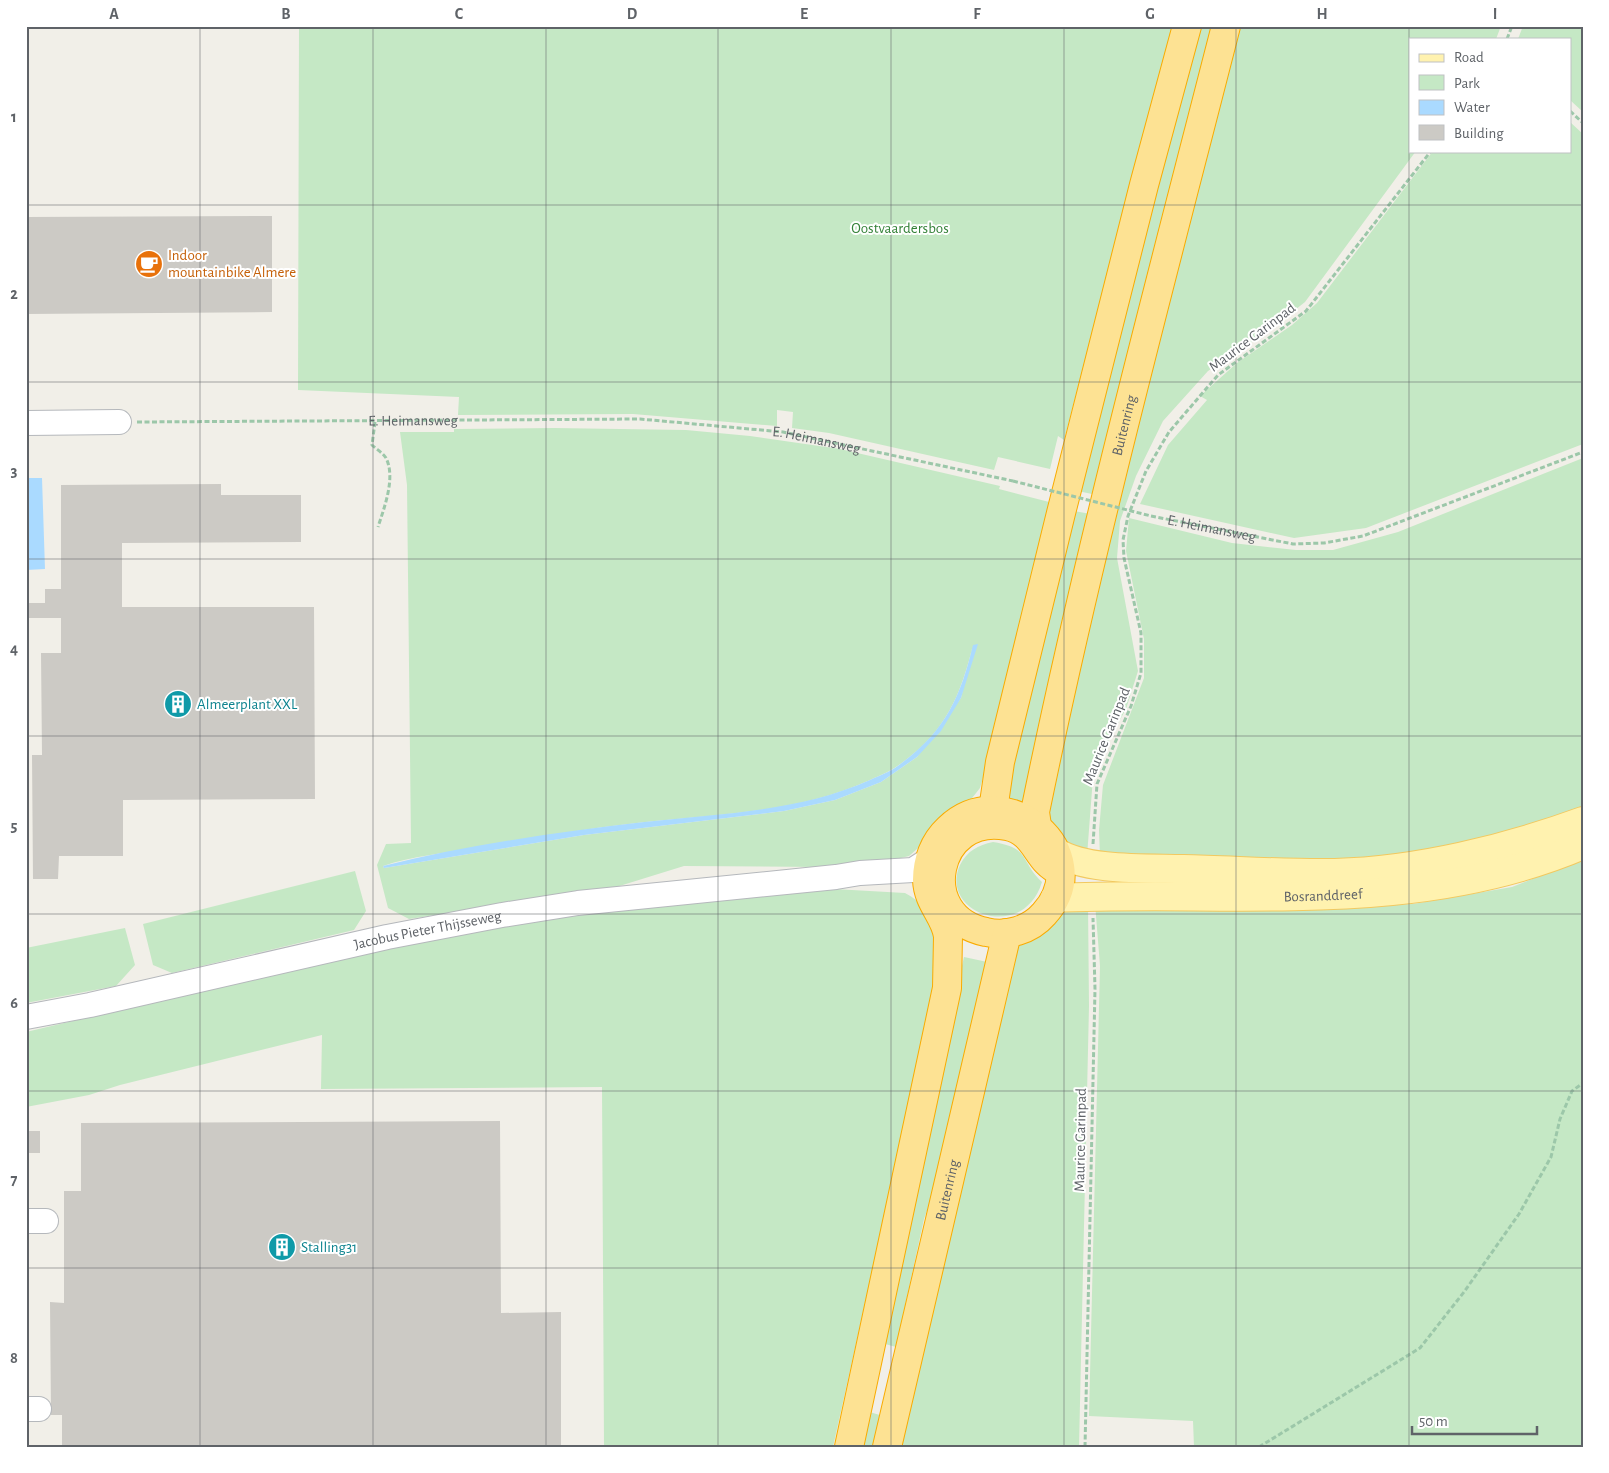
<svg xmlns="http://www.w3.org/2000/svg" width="1609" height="1473" font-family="'Alegreya Sans',sans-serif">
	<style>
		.green { fill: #c5e8c5; fill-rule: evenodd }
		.water { fill: #aadaff }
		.building { fill: #cccac5 }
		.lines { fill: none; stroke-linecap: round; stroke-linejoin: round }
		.minor-casing { stroke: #b5b8bc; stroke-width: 26 }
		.major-casing { stroke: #f2c960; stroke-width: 30 }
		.highway-casing { stroke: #f9ab00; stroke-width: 30 }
		.path { stroke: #9cc7a9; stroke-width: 3; stroke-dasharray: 5 2.5; stroke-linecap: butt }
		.minor { stroke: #fff; stroke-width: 24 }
		.major { stroke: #fff2af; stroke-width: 28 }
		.highway { stroke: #fde293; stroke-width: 28 }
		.path-bridge { stroke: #9cc7a9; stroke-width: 3; stroke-dasharray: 5 2.5; stroke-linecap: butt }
		.grid { fill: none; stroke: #5f6368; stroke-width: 1; stroke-opacity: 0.55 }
		.labels { text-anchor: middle; stroke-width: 4; stroke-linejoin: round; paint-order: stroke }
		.park-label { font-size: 15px; fill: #348238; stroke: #fff }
		.food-label { font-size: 15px; fill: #c56008; stroke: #fff; text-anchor: start }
		.street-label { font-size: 15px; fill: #5f6368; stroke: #fff }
		.culture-label { font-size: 15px; fill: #0d838f; stroke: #fff; text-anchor: start }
		.neatline { fill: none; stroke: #5f6368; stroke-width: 2 }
		.grid-label { font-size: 16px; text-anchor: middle; font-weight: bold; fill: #5f6368 }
	</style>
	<rect width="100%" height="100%" fill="#f1efe8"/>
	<path class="green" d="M299 26H1172L1064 440 1058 436 1050 469 998 457 994 470 829 433 792 428 793 412 777 410V426L633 414 458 415 459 397 298 390Z
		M1193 26H1212L1092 494 1073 490Z
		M1237 26H1501L1496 39H1410V151H1416L1305 302 1266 333 1208 371 1163 421 1136 476 1120 521 1117 558 1138 671 1126 709 1105 747 1093 777 1087 856 1074 853 1061 838 1047 817 1048 786Z
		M1523 26H1583V112L1570 100V39H1518Z
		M1570 122 1583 134V444L1366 528 1294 538 1140 504 1168 445 1207 400 1200 396 1237 363 1292 325 1317 303 1433 151H1570Z
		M554 428 686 430 750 436 840 449 1000 486 999 489 1053 503 1001 715 980 788 965 807 909 856 885 862 822 867 684 866 613 888 409 919 388 908 377 865 386 844 411 843 407 485 400 432H454V429ZM973 645 961 698 917 757 881 782 835 800 784 811 584 835 384 868 383 866C412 856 445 853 476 848 535 837 596 827 655 821 728 814 802 811 870 780 881 775 893 770 903 762 946 731 961 694 973 645Z
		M1583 458V813L1399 861 1100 857 1099 830 1103 785 1144 678V639L1126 551 1129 518 1232 543 1296 550H1333L1398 532Z
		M1068 510 1091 514 1029 806 999 801Z
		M993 842C1031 848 1019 860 1042 882 1023 944 938 913 960 865 967 851 978 845 993 842Z
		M1583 859V1447H1194L1193 1421 1089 1416 1100 966 1095 903 1274 909 1413 904 1512 887Z
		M355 871 366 911 354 930 172 973 153 965 143 924Z
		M834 889 905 893C940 911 935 941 938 974L833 1447H604L602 1087 321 1089 322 1035 120 1085 89 1095 26 1107V1032L408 942 626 908Z
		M1088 904 1089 1006 1079 1447H901L1014 948 1063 910Z
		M125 928 135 965 116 986 26 1003V948Z
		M964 957 992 963 955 1129 924 1219 896 1347 878 1342Z
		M863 1410 883 1416 876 1447H855Z"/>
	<path class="water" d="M26 478H42L45 569 26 570Z
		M978 644 961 698 941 731 917 757 881 782 835 800 784 811 584 835 384 868 383 866C468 845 557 832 644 822 721 813 798 812 870 780 881 775 894 770 903 762 946 730 961 695 973 645Z"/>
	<path class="building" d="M272 216V312L26 314V217Z
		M221 484V495H301V542L122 543V607H314L315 799 123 800V856H59L58 879H33L32 755H42L41 653H61V618H26V603H45V589H61V485Z
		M500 1121 501 1313 561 1312V1447H62V1415H51L50 1302 64 1303V1191H81V1123Z
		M26 1131H40V1153H26Z"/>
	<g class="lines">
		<g class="minor-casing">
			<g id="minor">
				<path d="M26 423 119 422"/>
				<path id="s3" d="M26 1017 90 1005 387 937 502 915 578 903 836 877 860 873 913 870 930 859"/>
				<path d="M26 1221H46"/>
				<path d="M26 1409H39"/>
			</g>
		</g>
		<g class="major-casing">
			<g id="major">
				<path d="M1056 852C1086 871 1147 868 1183 869 1233 870 1284 874 1335 873 1417 871 1506 849 1583 821"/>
				<path id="s4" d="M1055 898C1232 890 1415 917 1583 845"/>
			</g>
		</g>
		<g class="highway-casing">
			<g id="highway">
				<path d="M983 825 993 810 1000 762 1061 513 1144 185 1187 26"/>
				<path id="s5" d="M1037 826 1035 812C1089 548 1159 288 1226 26"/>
				<path d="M849 1447 947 988 948 936C945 915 928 904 927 880 927 861 934 842 948 829 1005 774 1099 854 1044 914 1030 930 1007 937 986 932 913 917 935 812 1007 826 1037 832 1036 862 1060 871"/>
				<path id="s6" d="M887 1447 1007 933"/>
			</g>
		</g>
		<g class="path">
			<path d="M1507 39 1512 26"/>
			<path d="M1570 111 1583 123"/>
			<path id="s1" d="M137 422 640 419 783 432 1013 481"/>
			<path d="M375 422 372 445C376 449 383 453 386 458 396 478 384 508 378 527"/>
			<path id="s2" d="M1151 516 1293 544 1324 543 1363 536 1583 452"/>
			<path d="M1093 844 1097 784 1131 706 1141 673V633L1124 558 1123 540 1128 516 1146 471 1169 432 1218 375 1306 311 1431 151"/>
			<path d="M1085 1447 1095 989 1093 918"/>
			<path d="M1259 1447 1420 1348 1464 1292 1519 1214 1551 1157 1560 1119 1572 1091 1583 1083"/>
		</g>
		<use href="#minor" class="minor"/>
		<use href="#major" class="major"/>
		<use href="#highway" class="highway"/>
		<path class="path-bridge" d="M1013 481 1151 516"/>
	</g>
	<path class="grid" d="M200 26V1447M373 26V1447M546 26V1447M718 26V1447M891 26V1447M1064 26V1447M1236 26V1447M1409 26V1447M26 205H1583M26 382H1583M26 559H1583M26 736H1583M26 914H1583M26 1091H1583M26 1268H1583"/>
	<defs>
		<g id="cafe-disc" transform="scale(1.4375)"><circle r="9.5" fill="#e8710a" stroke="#fff"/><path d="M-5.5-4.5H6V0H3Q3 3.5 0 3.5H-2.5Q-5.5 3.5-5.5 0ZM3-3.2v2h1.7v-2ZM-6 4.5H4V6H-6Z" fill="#fff"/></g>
		<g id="building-disc" transform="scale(1.4375)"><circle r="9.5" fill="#0f9aa8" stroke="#fff"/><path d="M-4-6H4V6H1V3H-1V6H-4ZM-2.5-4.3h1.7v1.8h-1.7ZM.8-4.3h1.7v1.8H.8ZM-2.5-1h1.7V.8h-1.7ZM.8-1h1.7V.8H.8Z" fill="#fff"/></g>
	</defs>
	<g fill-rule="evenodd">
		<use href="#cafe-disc" x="149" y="264"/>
		<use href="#building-disc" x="178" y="704"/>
		<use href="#building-disc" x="282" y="1247"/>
	</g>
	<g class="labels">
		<g class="park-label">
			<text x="900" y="233">Oostvaardersbos</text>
		</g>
		<g class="food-label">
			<text x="168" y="260">Indoor<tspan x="168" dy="17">mountainbike Almere</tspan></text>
		</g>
		<g class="street-label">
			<text transform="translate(1252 337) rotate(-37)" y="5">Maurice Garinpad</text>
			<text dy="5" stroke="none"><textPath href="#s1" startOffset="276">E. Heimansweg</textPath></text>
			<text dy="5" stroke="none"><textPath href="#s5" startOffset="411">Buitenring</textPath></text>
			<text dy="5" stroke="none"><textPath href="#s1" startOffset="681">E. Heimansweg</textPath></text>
			<text dy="5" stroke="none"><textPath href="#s2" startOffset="62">E. Heimansweg</textPath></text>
			<text transform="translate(1106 736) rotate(-68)" y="5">Maurice Garinpad</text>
			<text dy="5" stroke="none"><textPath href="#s4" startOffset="268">Bosranddreef</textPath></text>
			<text dy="5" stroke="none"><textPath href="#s3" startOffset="411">Jacobus Pieter Thijsseweg</textPath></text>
			<text transform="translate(1080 1140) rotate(-89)" y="5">Maurice Garinpad</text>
			<text dy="5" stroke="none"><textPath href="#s6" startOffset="264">Buitenring</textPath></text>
		</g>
		<g class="culture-label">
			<text x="197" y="709">Almeerplant XXL</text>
			<text x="301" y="1252">Stalling31</text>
		</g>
	</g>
	<rect width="1609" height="1473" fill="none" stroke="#ffffff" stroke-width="55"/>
	<rect x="1409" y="38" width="162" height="115" fill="#ffffff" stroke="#bfc1c3"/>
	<rect x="1419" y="54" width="25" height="8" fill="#fff2af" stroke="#bfc1c3"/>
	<text x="1454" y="62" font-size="15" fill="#5f6368">Road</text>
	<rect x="1419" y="75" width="25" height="15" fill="#c5e8c5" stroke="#bfc1c3"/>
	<text x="1454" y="88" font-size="15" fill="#5f6368">Park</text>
	<rect x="1419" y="100" width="25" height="15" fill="#aadaff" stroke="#bfc1c3"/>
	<text x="1454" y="112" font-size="15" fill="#5f6368">Water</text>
	<rect x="1419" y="125" width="25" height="15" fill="#cccac5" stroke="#bfc1c3"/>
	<text x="1454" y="138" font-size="15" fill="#5f6368">Building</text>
	<path d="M1412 1426v8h125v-8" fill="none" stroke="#5f6368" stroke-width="2.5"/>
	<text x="1419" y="1426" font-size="15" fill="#5f6368" stroke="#ffffff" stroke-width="4" paint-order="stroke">50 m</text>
	<rect x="28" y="28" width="1554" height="1418" class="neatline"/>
	<g class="grid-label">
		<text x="114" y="19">A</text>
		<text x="286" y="19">B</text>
		<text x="459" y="19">C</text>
		<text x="632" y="19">D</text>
		<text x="804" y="19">E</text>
		<text x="977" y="19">F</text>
		<text x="1150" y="19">G</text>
		<text x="1322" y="19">H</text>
		<text x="1495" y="19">I</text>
		<text x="14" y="122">1</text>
		<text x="14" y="299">2</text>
		<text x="14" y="476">3</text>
		<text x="14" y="654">4</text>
		<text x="14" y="831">5</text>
		<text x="14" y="1008">6</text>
		<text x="14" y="1185">7</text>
		<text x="14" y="1363">8</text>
	</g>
</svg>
